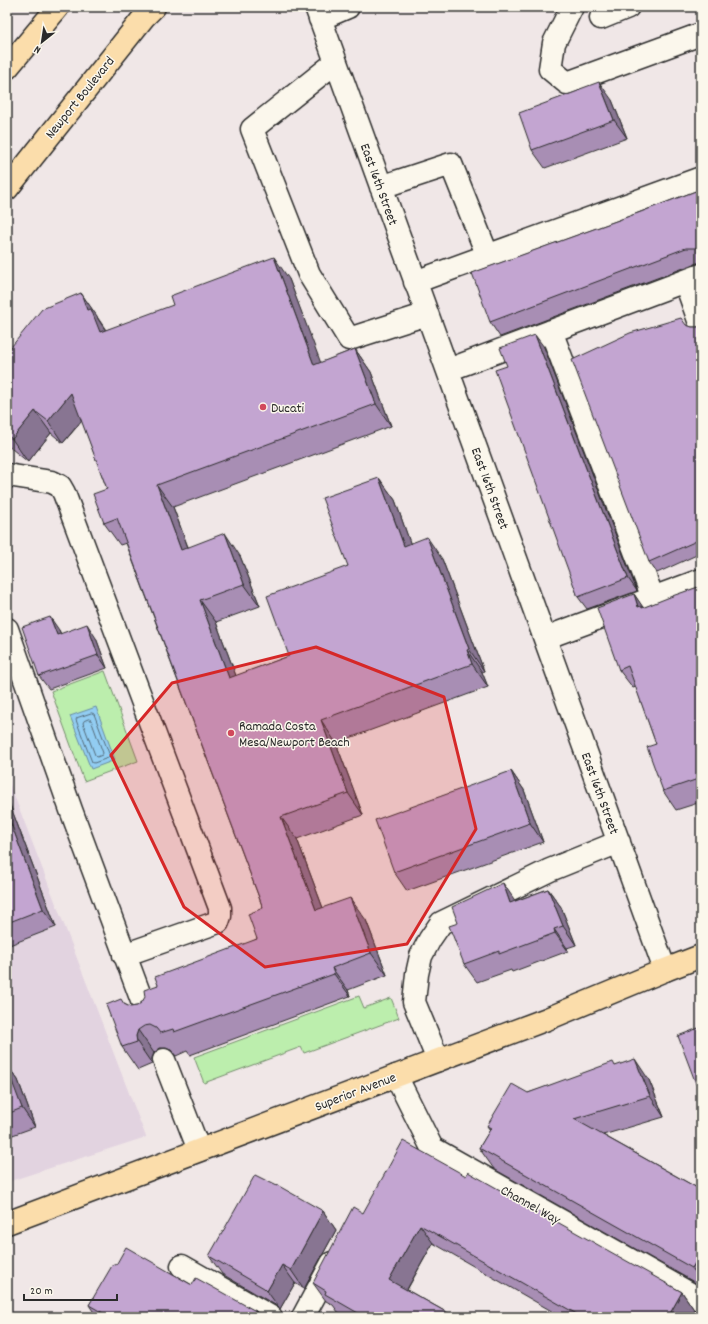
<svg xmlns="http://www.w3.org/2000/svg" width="708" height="1324" font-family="Dekko,sans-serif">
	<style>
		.built { fill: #e2d3e0 }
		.green { fill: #bceead; stroke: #748c6c }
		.water { fill: #92cdf2; stroke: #698ca2 }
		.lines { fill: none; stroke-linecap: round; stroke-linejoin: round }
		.shore { stroke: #546c7b; stroke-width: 1 }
		.minor-casing { stroke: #2b2b2b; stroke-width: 25 }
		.major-casing { stroke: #2b2b2b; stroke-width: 25 }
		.highway-casing { stroke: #2b2b2b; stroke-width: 25 }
		.minor { stroke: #fbf7ec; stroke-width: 22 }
		.major { stroke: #fbddab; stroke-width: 22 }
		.highway { stroke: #fbddab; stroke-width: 22 }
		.wall { fill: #a88eb4; stroke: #2b2b2b }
		.shaded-wall { fill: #887492; stroke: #2b2b2b }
		.building { fill: #c3a5d1; stroke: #2b2b2b }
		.marked { fill: #d62828; fill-opacity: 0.2; stroke: #d62828; stroke-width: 3; stroke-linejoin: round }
		.poi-dot { fill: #d1495b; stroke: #fbf7ec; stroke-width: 1.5 }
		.labels { text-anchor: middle; stroke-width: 3; stroke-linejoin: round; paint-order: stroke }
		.street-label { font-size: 14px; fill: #2b2b2b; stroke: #fbf7ec }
		.poi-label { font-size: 14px; fill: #2b2b2b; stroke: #fbf7ec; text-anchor: start }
	</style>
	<rect width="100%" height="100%" fill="#f0e7e7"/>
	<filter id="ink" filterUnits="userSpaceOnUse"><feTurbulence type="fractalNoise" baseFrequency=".025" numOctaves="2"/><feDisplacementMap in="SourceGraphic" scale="8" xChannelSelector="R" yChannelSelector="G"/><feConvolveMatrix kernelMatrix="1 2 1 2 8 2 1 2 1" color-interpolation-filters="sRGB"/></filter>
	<g filter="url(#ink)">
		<path class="built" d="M7 777 146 1137 7 1182Z"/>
		<path class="green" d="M105 671 138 761 84 781 51 691Z
			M359 996 364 1008 391 998 399 1018 304 1053 301 1047 204 1083 194 1057Z"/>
		<path class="water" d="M96 707 115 760 91 769 70 716Z"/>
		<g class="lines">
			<path class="shore" d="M92 713 94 714 110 756 108 758 94 763 92 762 76 720 77 718Z
				M89 719 91 720 103 753 102 755 97 757 95 755 83 723 84 721Z"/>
			<g class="minor-casing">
				<path id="minor" d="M316 7 665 970
					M572 7 554 43 550 69 567 83 701 34
					M601 18 628 7
					M320 19 348 7
					M336 62 252 129 309 274 349 339 427 314
					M381 187 451 164 487 254
					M685 281 701 326
					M415 282 701 178
					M551 331 653 598
					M448 370 701 275
					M7 475 52 482 60 486 64 493 220 908V916L218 922 124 955
					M7 629 71 810 148 1017
					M545 638 701 580
					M164 1060 199 1150
					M438 1060 414 1002 417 974 421 956 430 939 441 923 550 870 619 842
					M396 1076 432 1148 701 1300
					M182 1266 271 1317
					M303 1317 332 1263"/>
			</g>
			<g class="major-casing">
				<path id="major" d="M7 1223 547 1019 665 970 701 956"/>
			</g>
			<g class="highway-casing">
				<path id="highway" d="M7 68 58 7
					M7 189 144 17 154 7"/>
			</g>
			<use href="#minor" class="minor"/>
			<use href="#major" class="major"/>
			<use href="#highway" class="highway"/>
		</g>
		<path class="wall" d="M612 100 627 138 545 168 532 150Z
			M701 189V263H697L500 337 490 322 638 213Z
			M289 279 320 363 355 349 371 372 391 426 173 507 188 547 240 556 260 606 216 622 236 676 289 656 348 566 379 478 395 500 410 543 442 559 484 671 482 672 488 687 336 743 363 815 297 839 323 908 366 920 387 975 348 990 350 996 190 1055 187 1051 176 1056 171 1050 166 1048H160L154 1053 152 1058V1064L138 1070 122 1047 124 1004 130 1007 137 1006 142 1002 158 985 257 939 263 908 126 543 120 545 104 523 107 489 82 421 63 443 51 433 28 462 7 445V352L81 293 106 330Z
			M686 325 692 327H698L701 325V553L657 573 649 562Z
			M544 347 637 591 587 609 578 597 507 366Z
			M701 586V802L676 810 663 791 656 744 636 687 633 688 619 670 634 594 643 608Z
			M59 630 61 634 96 638 107 668 49 689 39 676Z
			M511 771 524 790 543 842 407 891 394 872Z
			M7 797 56 927 7 946Z
			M548 889 561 907 576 945 567 948 568 951 512 972 511 970 477 982 464 964 515 901Z
			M7 1065 18 1080 35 1127 7 1137Z
			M615 1066 649 1080 664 1117 603 1135 701 1190V1286L494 1169 479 1148 490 1130 487 1126 528 1093Z
			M466 1176 682 1292 695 1311 691 1317H562L433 1243 407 1290 455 1317H346L338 1312 333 1305 326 1301 313 1283 363 1213Z
			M323 1211 336 1230 304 1289 295 1283 280 1309 277 1306 222 1274 209 1256Z
			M116 1265 192 1285 256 1311 261 1317H97L89 1305Z"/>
		<path class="shaded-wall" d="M599 82 612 100 627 138 614 120Z
			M274 257 289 279 330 387 314 365Z
			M81 293 97 316 98 319 106 331 100 332 87 310Z
			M535 335 544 347 637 591 628 578Z
			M355 349 371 372 391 426 376 404Z
			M71 393 86 415 63 443 48 421Z
			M35 411 51 433 28 462 12 439Z
			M379 478 395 500 419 568 404 546Z
			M157 485 173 507 197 572 181 550Z
			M225 533 240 556 260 606 244 584Z
			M427 537 442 559 484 671 469 649Z
			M634 594 647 613 638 607Z
			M200 600 216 622 245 700 229 678Z
			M50 617 59 630 66 648 57 635Z
			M87 624 96 638 107 668 98 655Z
			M467 650 482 672 488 687 472 664Z
			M321 720 336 743 363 815 348 793Z
			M511 771 524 790 543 842 530 823Z
			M7 797 56 927 43 909 7 813Z
			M281 817 297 839 332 932 316 910Z
			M503 883 516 902 510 903Z
			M548 889 561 907 576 945 563 926Z
			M350 898 366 920 387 975 371 953Z
			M554 929 567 948 568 951 555 933Z
			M332 968 348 990 350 996 334 974Z
			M138 1030 154 1053 152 1058V1064L137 1042 136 1036Z
			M635 1059 649 1080 664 1117 650 1096Z
			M7 1065 18 1080 35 1127 22 1108 7 1073Z
			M323 1211 336 1230 304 1289 291 1270Z
			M420 1225 433 1243 402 1298 389 1280Z
			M695 1263 701 1271V1280L692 1268Z
			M282 1265 295 1283 280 1309 267 1291Z
			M682 1292 695 1311 691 1317H668Z
			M256 1311 261 1317H252Z"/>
		<path class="building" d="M599 82 614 120 532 150 519 113 578 91 580 89Z
			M701 189V246L695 248H686L490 322 472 273 638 213Z
			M274 257 314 365 355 349 376 404 157 485 181 550 225 533 244 584 200 600 229 678 289 656 267 596 348 566 322 498 379 478 404 546 427 537 469 649 467 650 472 664 321 720 348 793 281 817 316 910 350 898 371 953 332 968 334 974 174 1032 173 1029 160 1033 156 1028 150 1025 144 1026 138 1030 136 1036 137 1042 122 1047 106 1005 121 999 124 1004 130 1007 137 1006 142 1002 145 997 144 990 158 985 155 977 257 939 248 914 263 908 117 518 104 523 93 494 107 489 71 393 48 421 35 411 12 439 7 435V352L42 309 81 293 87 310 91 309 100 332 173 305 170 296Z
			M681 318 686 325 692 327H698L701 325V539L649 562 572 360 630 333Z
			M535 335 628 578 578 597 495 370 507 366 500 348Z
			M701 586V778L663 791 647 747 656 744 628 666 619 670 597 608 634 594 638 607 641 606 642 608 675 595Z
			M50 617 57 635 87 624 98 655 39 676 22 627Z
			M511 771 530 823 394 872 375 820Z
			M7 813 43 909 7 923Z
			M503 883 510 903 548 889 563 926 554 929 555 933 499 954V951L464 964 449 926 458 923 452 907Z
			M701 1027V1097L678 1036Z
			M635 1059 650 1096 574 1119 701 1190V1266L695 1263 692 1268 479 1148 491 1128 487 1126 512 1084 528 1093 613 1062 615 1066Z
			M7 1068 22 1108 7 1114Z
			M403 1141 466 1176 468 1172 682 1292 668 1317H582L420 1225 389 1280 455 1317H365L325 1294 326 1291 313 1283 353 1207 363 1213Z
			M255 1175 277 1186V1185L323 1211 291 1270 282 1265 267 1291 264 1288 209 1256Z
			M126 1247 192 1285 196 1278 252 1309 256 1311 252 1317H110L89 1305 113 1264 116 1265Z"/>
	</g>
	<path class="marked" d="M316 647 444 697 476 829 407 944 265 967 184 907 111 755 172 683Z"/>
	<g class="poi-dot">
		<circle cx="263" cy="407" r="4"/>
		<circle cx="231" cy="733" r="4"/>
	</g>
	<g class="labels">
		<g class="street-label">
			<text transform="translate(79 97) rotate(-51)" y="5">Newport Boulevard</text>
			<text transform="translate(380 184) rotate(70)" y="5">East 16th Street</text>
			<text transform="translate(491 488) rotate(70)" y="5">East 16th Street</text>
			<text transform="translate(601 793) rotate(70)" y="5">East 16th Street</text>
			<text transform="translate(355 1091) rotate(-21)" y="5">Superior Avenue</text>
			<text transform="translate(531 1204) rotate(29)" y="5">Channel Way</text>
		</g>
		<g class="poi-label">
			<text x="271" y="412">Ducati</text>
			<text x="239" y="730">Ramada Costa<tspan x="239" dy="16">Mesa/Newport Beach</tspan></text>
		</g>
	</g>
	<rect width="708" height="1324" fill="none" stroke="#fbf7ec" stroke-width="24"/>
	<rect x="12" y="12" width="684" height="1300" fill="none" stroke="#2b2b2b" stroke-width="1.5" filter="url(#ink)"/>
	<g transform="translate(42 42) rotate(210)" stroke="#fbf7ec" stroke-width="3" paint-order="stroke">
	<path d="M0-3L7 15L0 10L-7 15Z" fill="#2b2b2b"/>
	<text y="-6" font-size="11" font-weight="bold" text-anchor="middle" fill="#2b2b2b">N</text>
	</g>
	<path d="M24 1294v6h93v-6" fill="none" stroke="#2b2b2b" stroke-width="2"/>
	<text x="30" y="1294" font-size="12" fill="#2b2b2b" stroke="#fbf7ec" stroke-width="3" paint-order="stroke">20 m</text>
</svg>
